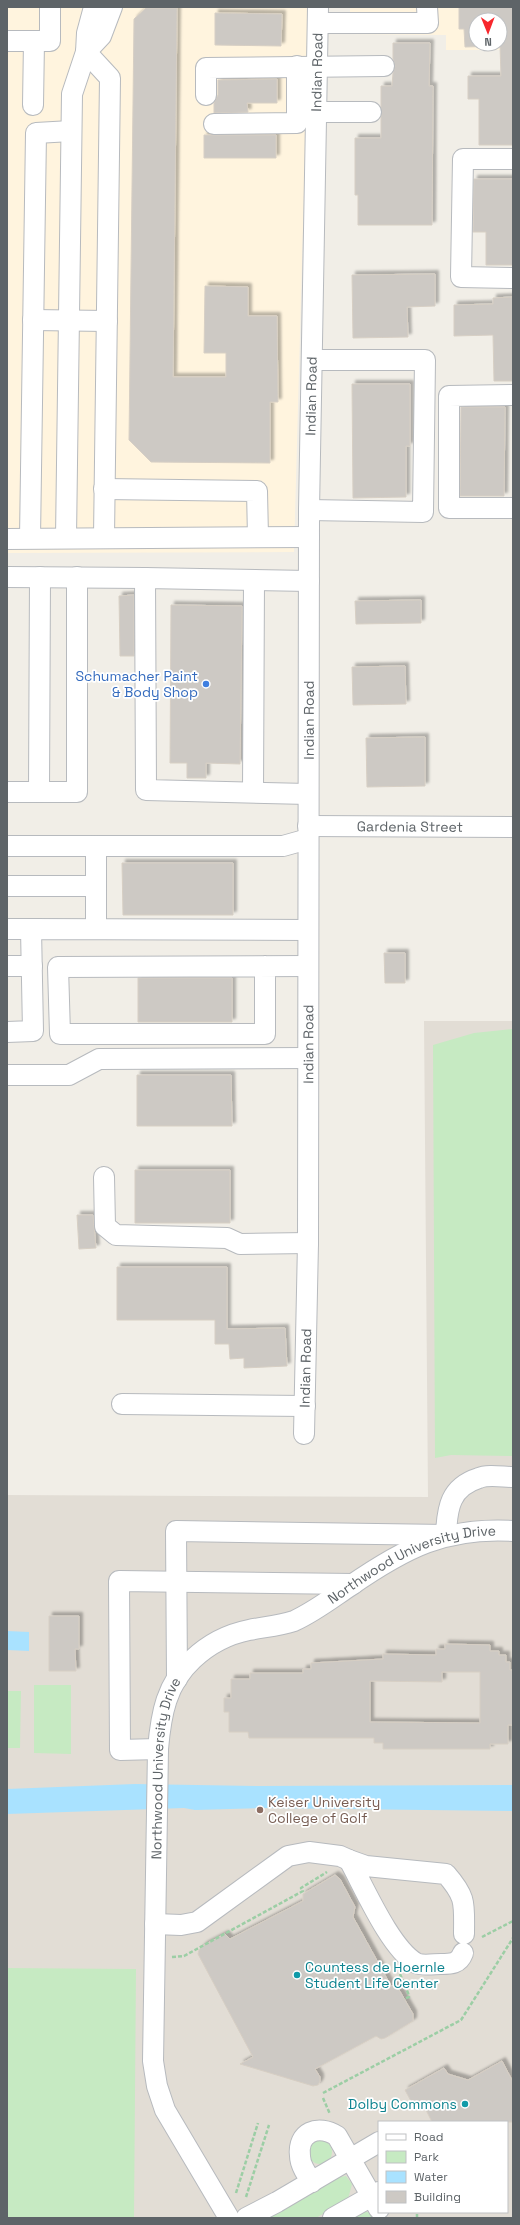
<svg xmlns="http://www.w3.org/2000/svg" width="520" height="2225" font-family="'Space Grotesk',sans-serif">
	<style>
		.commercial { fill: #fff4de; fill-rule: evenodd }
		.education { fill: #e2ddd5; fill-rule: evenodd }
		.green { fill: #c6eac2 }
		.water { fill: #a9e2ff }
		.building { fill: #cdc9c4; stroke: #d7cfc4; fill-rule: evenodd; filter: url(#shadow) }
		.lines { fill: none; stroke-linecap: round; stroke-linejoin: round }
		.minor-casing { stroke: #b7babe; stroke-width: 22 }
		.path { stroke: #9ccea5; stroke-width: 2.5; stroke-dasharray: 4 2; stroke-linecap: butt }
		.minor { stroke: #fff; stroke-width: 20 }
		.shop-dot { fill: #3f7fe0; stroke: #fff; stroke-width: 1.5 }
		.education-dot { fill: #8d6e63; stroke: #fff; stroke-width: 1.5 }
		.culture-dot { fill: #0f9aa8; stroke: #fff; stroke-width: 1.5 }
		.labels { text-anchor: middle; stroke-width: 3.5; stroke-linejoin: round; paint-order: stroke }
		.street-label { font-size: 14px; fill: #5e6468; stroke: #fff }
		.shop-label { font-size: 14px; fill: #366cbe; stroke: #fff; text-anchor: end }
		.education-label { font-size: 14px; fill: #785e54; stroke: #fff; text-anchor: start }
		.culture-label { font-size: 14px; fill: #0d838f; stroke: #fff; text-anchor: start }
	</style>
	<defs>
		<filter id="shadow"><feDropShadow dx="3.5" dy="-3.5" stdDeviation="1" flood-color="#0004"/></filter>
	</defs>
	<rect width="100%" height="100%" fill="#f1eee7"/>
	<path class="commercial" d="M7 7H309L294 552 7 553Z
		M350 7H513V50H446V35L350 34ZM476 20H500V44H476Z"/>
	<path class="education" d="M424 1021H513V2218H7V1495L428 1497ZM379 2122H507V2212H379Z"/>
	<path class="green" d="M513 1029V1456L451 1455 435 1458 433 1045 474 1033Z
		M34 1685H71V1754L34 1753Z
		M7 1691H21L20 1748H7Z
		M7 1968 136 1969 134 2218H7Z
		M308 2152a12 12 0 1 1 24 0a12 12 0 1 1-24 0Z
		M346 2176 352 2184 348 2199 316 2218H268L340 2177Z
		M362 2212H368L375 2218H354Z"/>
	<path class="water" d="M7 1631 29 1632V1651L7 1650Z
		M135 1784 259 1786 513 1785V1811L261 1808 195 1810 184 1808 7 1814V1789Z"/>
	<path class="building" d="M459 7H513V145H479V99H468V76H501L500 46 465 47 464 29H459ZM476 20H500V44H476Z
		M146 8H177L173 377H226V353H204L205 286 248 287V316H277L278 402H270V463L151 462 129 440 134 19Z
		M215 13 282 14 281 46 215 45Z
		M393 43H430L429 86H433L432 225H358V195H355V138H381V86H392L393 73 395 66 393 59Z
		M277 79V103H247L248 112 214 113V103L218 95V80Z
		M204 135H276V158H204Z
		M474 179H513V265H486V232H473Z
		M435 274V306L407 307 408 337 353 338 352 275Z
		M513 297V381H494L493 335 454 336V305L493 304V298Z
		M352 384H410V446H406V497L353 498Z
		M461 407H505L504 496H460Z
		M134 595V656H120L119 596Z
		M421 600V623L356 624 355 601Z
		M171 605 242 606 240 764 206 763V778H187V763H170Z
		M405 666 406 704 353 705 352 667Z
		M425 737V786L367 787 366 738Z
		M122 863H233V915H123Z
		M384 953H405V983H385Z
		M138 978H232V1022H138Z
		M137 1075H231L232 1126H137Z
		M135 1170H230V1223H135Z
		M77 1215H93L96 1248 79 1249Z
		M117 1267H227V1329L285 1328 287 1366 244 1368V1358L230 1359 229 1344H215V1320H117Z
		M49 1616H79V1649H75L76 1671H49Z
		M445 1644 490 1645V1651H499V1655H506V1662H510V1670H513V1725H508V1744H490V1749H383V1743H374V1738H249L248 1732H229V1712H224V1698H231V1679H250V1673H303V1669H311V1663L383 1659V1654L436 1655V1649H445ZM442 1672H480V1723L370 1722V1681L442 1682Z
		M335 1875 340 1879 355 1907 353 1917 391 1986 395 1985 398 1988 413 2014V2021L385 2038 381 2039 376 2036 315 2069 320 2077V2081L318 2085 313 2086 240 2064 253 2057 198 1954 199 1950 204 1945 225 1934 230 1939 303 1901V1894Z
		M502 2061 513 2082V2122H432L425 2108 412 2103 405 2090 444 2068 448 2074 468 2080Z"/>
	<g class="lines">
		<g class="minor-casing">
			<g id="minor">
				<path d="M318 23H428L427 7"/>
				<path d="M7 41H50V7"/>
				<path d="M86 52 110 78 104 537"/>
				<path d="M86 52 101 36 112 7"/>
				<path d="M206 95V68L384 66"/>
				<path d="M33 105 34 41"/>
				<path d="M316 112H371"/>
				<path d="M214 124 297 123V66"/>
				<path d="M513 159H463L461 277 513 278"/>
				<path d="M33 320 107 321"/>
				<path d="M513 395 449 396V508H513"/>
				<path d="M104 489 257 491 258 537"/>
				<path d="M309 510 423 512 425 360H312"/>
				<path d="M30 538 36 133 71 131"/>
				<path d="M66 538 72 94 86 52 87 33 94 7"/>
				<path d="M7 539 309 537"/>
				<path d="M7 577 145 578"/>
				<path d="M7 792H77V577"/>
				<path d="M39 792 40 577"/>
				<path d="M253 792 254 580"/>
				<path d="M308 794 146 790 145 578 309 581"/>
				<path id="s1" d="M308 826 513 827"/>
				<path d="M7 846H283L308 839"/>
				<path d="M96 846V929"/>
				<path d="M7 886H96"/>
				<path d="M7 929H31"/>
				<path d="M7 966H32"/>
				<path d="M265 966V1034H60L58 967 308 966"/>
				<path d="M7 1032 33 1031 31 929 308 930"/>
				<path d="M7 1075H69L99 1059 308 1058"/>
				<path d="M104 1177 105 1226 116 1235 227 1238 240 1244 308 1243"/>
				<path d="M122 1404 305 1406"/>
				<path id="s2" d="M304 1434 308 1243 309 510 318 7"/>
				<path d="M177 1679 176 1531 446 1535C447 1508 450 1487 479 1478 488 1474 503 1477 513 1477"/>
				<path d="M158 1749 120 1750 119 1581 353 1584"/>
				<path d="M155 1924 181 1925 197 1922 288 1856 309 1852 340 1856 349 1860"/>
				<path d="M463 1953C459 1964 451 1964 441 1964 434 1964 422 1966 416 1963 390 1948 364 1887 349 1860L366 1866 446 1874C467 1898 464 1904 464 1934"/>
				<path d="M312 2182C307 2175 300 2165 300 2156 297 2132 318 2124 337 2136L379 2209"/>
				<path id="s3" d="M229 2218 165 2110 157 2086 153 2061 158 1749C161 1714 166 1684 193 1659 209 1644 229 1634 249 1630 264 1627 279 1626 294 1621 314 1612 332 1598 350 1586 405 1548 445 1527 513 1531"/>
				<path d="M246 2218 277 2202 379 2142"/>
				<path d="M333 2218 379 2192"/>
			</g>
		</g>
		<path class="path" d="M482 1937 513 1921
			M172 1957 184 1956 303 1891 301 1888 327 1872
			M400 1974 408 1993 409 1997 404 1999
			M323 2093 461 2020 513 1938
			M323 2098 330 2114
			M236 2193 258 2123
			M246 2197 269 2125
			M417 2218V2212"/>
		<use href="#minor" class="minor"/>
	</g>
	<circle class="shop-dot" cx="206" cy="684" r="4"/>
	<circle class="education-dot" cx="260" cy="1810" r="4"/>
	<g class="culture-dot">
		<circle cx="297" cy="1975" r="4"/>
		<circle cx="465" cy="2104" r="4"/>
	</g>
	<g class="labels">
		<g class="street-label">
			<text dy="5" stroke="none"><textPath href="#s2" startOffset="1362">Indian Road</textPath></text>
			<text dy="5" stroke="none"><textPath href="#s2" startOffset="1038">Indian Road</textPath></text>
			<text dy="5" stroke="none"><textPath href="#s2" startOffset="714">Indian Road</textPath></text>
			<text dy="5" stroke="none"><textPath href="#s1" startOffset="102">Gardenia Street</textPath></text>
			<text dy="5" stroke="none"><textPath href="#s2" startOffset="390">Indian Road</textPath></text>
			<text dy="5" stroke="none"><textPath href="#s2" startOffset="66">Indian Road</textPath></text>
			<text dy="5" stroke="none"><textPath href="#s3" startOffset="830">Northwood University Drive</textPath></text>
			<text dy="5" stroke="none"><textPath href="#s3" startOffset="470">Northwood University Drive</textPath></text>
		</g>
		<g class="shop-label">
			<text x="198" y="681">Schumacher Paint<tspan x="198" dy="16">&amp; Body Shop</tspan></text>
		</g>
		<g class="education-label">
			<text x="268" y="1807">Keiser University<tspan x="268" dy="16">College of Golf</tspan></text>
		</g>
		<g class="culture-label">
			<text x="305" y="1972">Countess de Hoernle<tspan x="305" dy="16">Student Life Center</tspan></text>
			<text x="457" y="2109" text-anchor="end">Dolby Commons</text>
		</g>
	</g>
	<rect width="520" height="2225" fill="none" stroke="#5e6468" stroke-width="16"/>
	<rect x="378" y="2121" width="130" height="92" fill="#ffffff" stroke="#bfc1c3"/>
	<rect x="386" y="2134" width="20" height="6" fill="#ffffff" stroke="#bfc1c3"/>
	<text x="414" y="2141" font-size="12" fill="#5e6468">Road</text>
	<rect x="386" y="2151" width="20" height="12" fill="#c6eac2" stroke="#bfc1c3"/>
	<text x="414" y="2161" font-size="12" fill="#5e6468">Park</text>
	<rect x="386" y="2171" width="20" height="12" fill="#a9e2ff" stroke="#bfc1c3"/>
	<text x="414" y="2181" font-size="12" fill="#5e6468">Water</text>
	<rect x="386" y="2191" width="20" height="12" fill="#cdc9c4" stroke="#bfc1c3"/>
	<text x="414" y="2201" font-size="12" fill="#5e6468">Building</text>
	<g transform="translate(488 32) rotate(179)"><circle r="19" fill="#ffffff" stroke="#bfc1c3"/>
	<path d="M0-3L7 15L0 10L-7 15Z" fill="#f7272c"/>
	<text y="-6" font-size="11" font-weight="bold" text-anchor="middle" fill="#5e6468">N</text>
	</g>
</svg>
